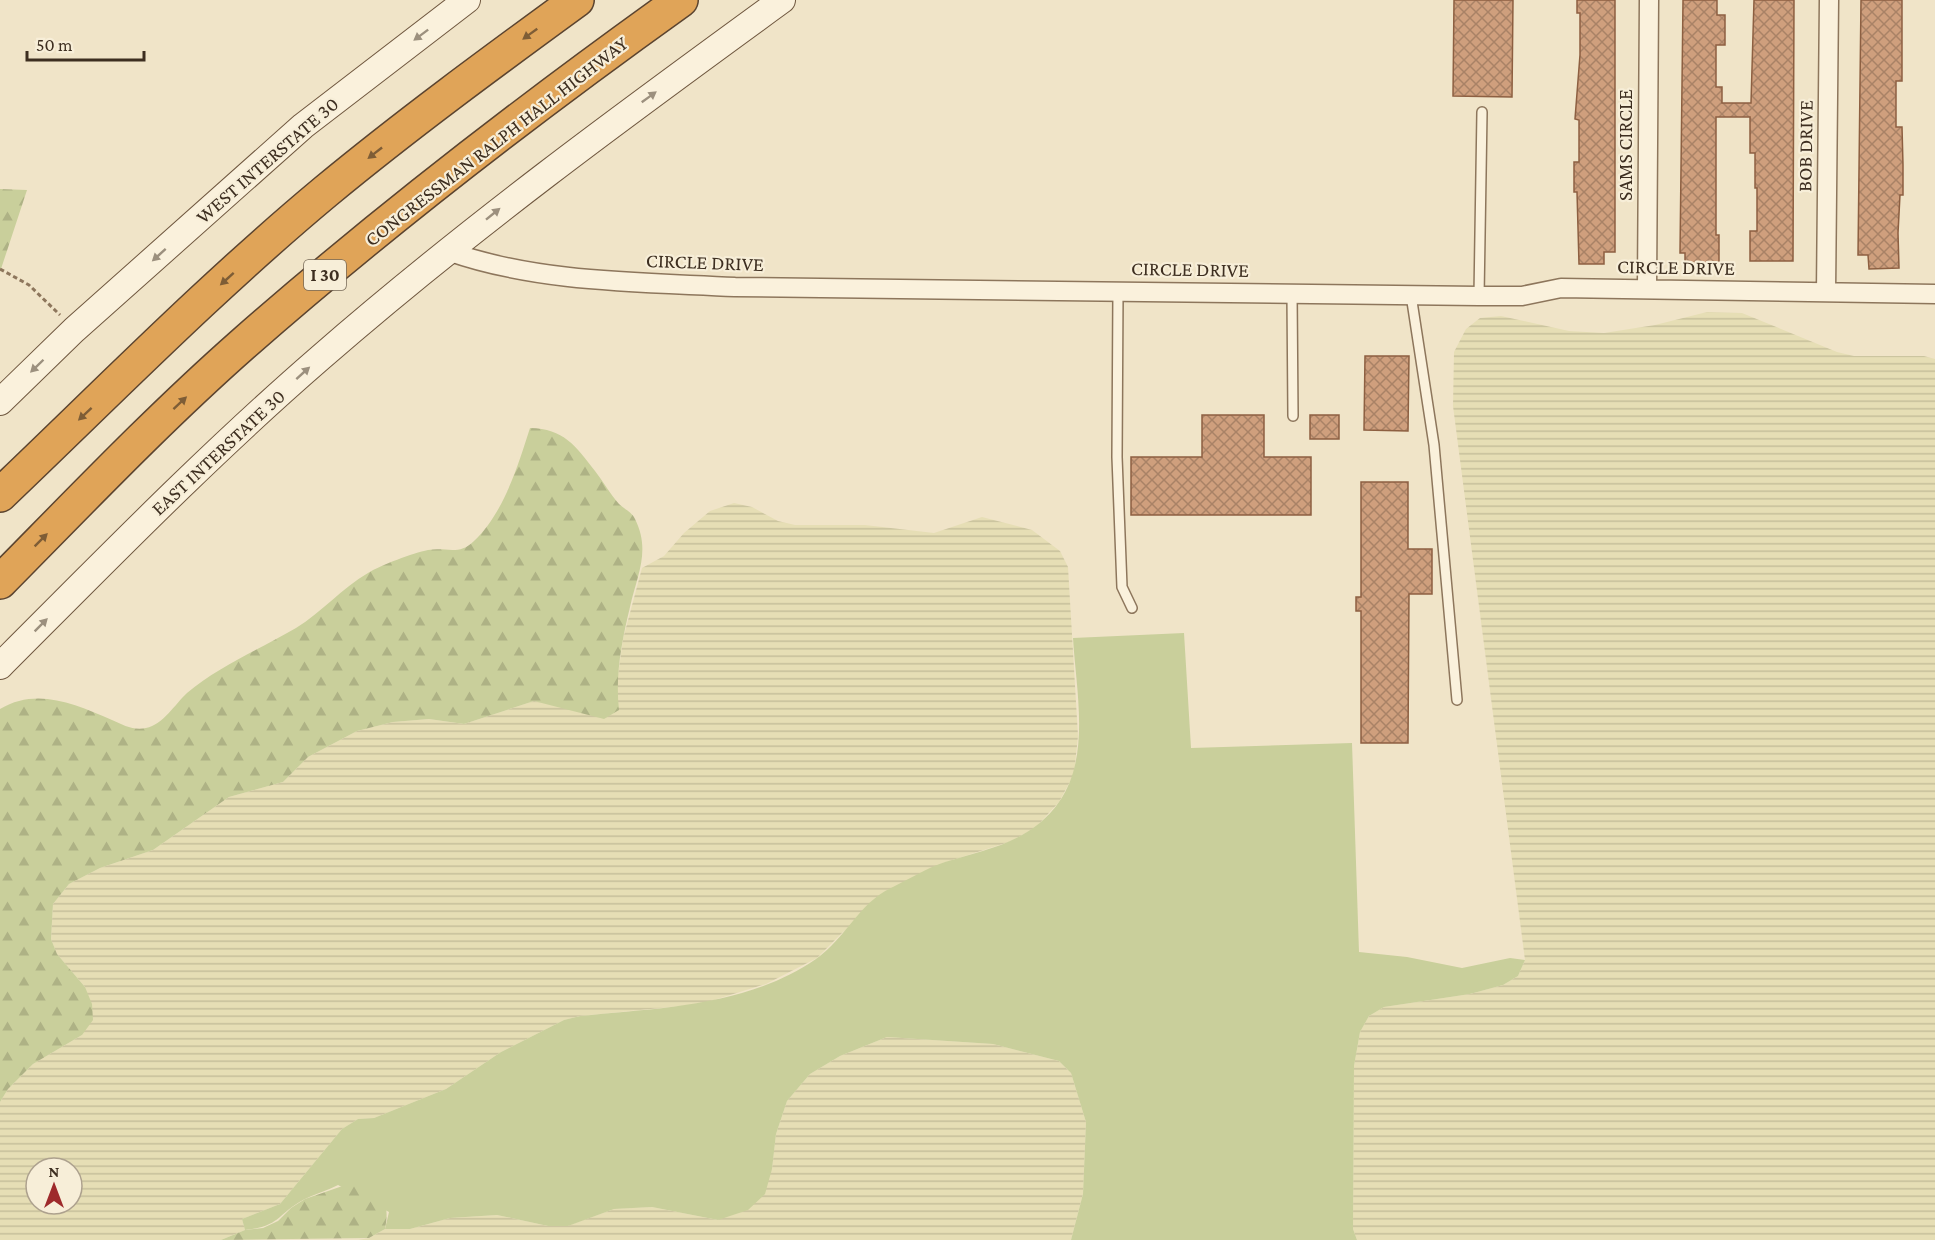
<svg xmlns="http://www.w3.org/2000/svg" width="1935" height="1240" font-family="'Crimson Pro',serif">
	<style>
		.farmland { fill: url(#farmland-rules); fill-rule: evenodd }
		.grass { fill: #c9cf9b }
		.forest { fill: url(#forest-firs) }
		.building { fill: url(#building-cross-hatch); stroke: #8d5f41; stroke-width: 1.5 }
		.lines { fill: none; stroke-linecap: round; stroke-linejoin: round }
		.lane-casing { stroke: #8d765c; stroke-width: 12 }
		.street-casing { stroke: #8d765c; stroke-width: 21 }
		.secondary-casing { stroke: #6f573f; stroke-width: 28 }
		.highway-casing { stroke: #5b4430; stroke-width: 36 }
		.path { stroke: #8d765c; stroke-width: 3; stroke-dasharray: 4.5 3; stroke-linecap: butt }
		.lane { stroke: #faf1dc; stroke-width: 9 }
		.street { stroke: #faf1dc; stroke-width: 18 }
		.secondary { stroke: #faf1dc; stroke-width: 26 }
		.highway { stroke: #e0a458; stroke-width: 33 }
		.oneway { fill: #7e5d36 }
		.oneway2 { fill: #9c907e }
		.labels { text-anchor: middle; stroke-width: 4.5; stroke-linejoin: round; paint-order: stroke }
		.shield { fill: #f7eed8; stroke: #756857; stroke-width: 1.5 }
		.shield-label { font-size: 18px; font-weight: bold; fill: #3d2e20 }
		.street-label { font-size: 20px; fill: #3d2e20; stroke: #f7eed8 }
	</style>
	<defs>
		<pattern id="farmland-rules" width="6" height="5" patternUnits="userSpaceOnUse" patternTransform="scale(1.5)"><rect width="6" height="5" fill="#e6deb5"/><path d="M0 2.5h6" fill="none" stroke="#c6bf9b"/></pattern>
		<pattern id="forest-firs" width="22" height="20" patternUnits="userSpaceOnUse" patternTransform="scale(1.5)"><rect width="22" height="20" fill="#c9cf9b"/><path d="M5 1l3.5 6h-7zM16 11l3.5 6h-7z" fill="#aeb285"/></pattern>
		<pattern id="building-cross-hatch" width="8" height="8" patternUnits="userSpaceOnUse" patternTransform="scale(1.5)"><rect width="8" height="8" fill="#cf9f7d"/><path d="M0 0l8 8M0 8l8-8" fill="none" stroke="#a98266"/></pattern>
	</defs>
	<rect width="100%" height="100%" fill="#f0e4c8"/>
	<path class="farmland" d="M1707 312 1742 313 1837 352 1854 356H1924L1935 359V1240H1357L1353 1229 1354 1066 1360 1032 1369 1016 1384 1007 1470 994 1503 985 1518 976 1525 960 1453 406 1454 352 1466 329 1480 318 1501 316 1569 331 1604 333 1655 325Z
		M734 503 752 507 778 521 795 525H865L934 533 982 517 1032 530 1060 551 1068 567 1078 736 1074 774 1059 802 1036 827 1012 841 943 863 843 932 817 958 766 984 701 1004 580 1016 564 1020 501 1052 446 1089 374 1118 358 1119 342 1129 280 1204 242 1219 245 1230 221 1240H0V1102L8 1089 33 1064 82 1035 85 987 57 954 51 939 53 904 69 884 100 868 153 850 229 797 283 782 308 757 357 731 393 722 429 719 464 724 534 701 551 704 616 689 623 639 642 568 664 556 684 533 710 511ZM36 1168H72V1204H36Z
		M887 1037 993 1044 1059 1061 1071 1073 1086 1122 1083 1194 1071 1240H358L369 1238 385 1229H410L450 1218 497 1215 548 1226H567L614 1209 652 1207 718 1220 772 1169 776 1134 787 1101 810 1074 840 1056Z"/>
	<path class="grass" d="M1184 633 1191 748 1352 743 1359 952 1407 957 1462 968 1510 958 1525 960 1518 976 1503 985 1470 994 1384 1007 1369 1016 1360 1032 1354 1066 1353 1229 1357 1240H1071L1083 1194 1086 1122 1071 1073 1059 1061 993 1044 887 1037 840 1056 810 1074 787 1101 776 1134 772 1169 765 1194 748 1210 718 1220 652 1207 614 1209 568 1226H548L497 1215 450 1218 410 1229H385L389 1212 338 1185C327 1191 314 1194 303 1200 276 1215 281 1226 245 1230L242 1219 280 1204 342 1129 358 1119 374 1118 446 1089 501 1052 564 1020 580 1016C660 1008 748 1006 816 959 845 939 859 903 891 888 909 879 927 868 945 862 988 849 1031 842 1059 802 1091 757 1076 690 1073 638Z"/>
	<path class="forest" d="M0 189 27 190 0 272Z
		M530 428C564 429 575 445 595 471 603 481 610 494 619 504 624 509 632 512 635 519 651 551 637 575 630 607 622 640 615 675 619 710L604 719 534 701 464 724 429 719 393 722 357 731 308 757 283 782 229 797 153 850 100 868 69 884 53 904 51 939 57 954 85 987 92 1004 93 1020 82 1035 33 1064 8 1089 0 1102V709C37 687 75 704 112 720 123 725 134 731 146 728 163 725 175 704 187 693 219 666 260 649 296 628 322 612 342 588 368 573 381 565 413 553 428 550 447 547 459 556 474 541 504 513 518 465 530 428Z
		M354 1182 371 1183C386 1198 389 1208 385 1229L369 1238 221 1240 245 1230 263 1228 278 1221 291 1208 305 1199Z"/>
	<path class="building" d="M1454 0H1513L1512 97 1453 96Z
		M1577 0H1615V252H1604V264H1579L1577 192H1574V162H1579V120L1575 119 1580 55V13H1577Z
		M1683 0H1717V15H1725V45H1716V87H1722V103H1751L1754 0H1794L1793 261H1750V231H1757V188H1755V153H1750V117H1716V235H1719V264H1685V253H1680Z
		M1861 0H1902V81H1896V127H1902L1903 165V195H1900L1898 233 1899 268 1869 269 1868 255H1858Z
		M1365 356H1409L1408 431 1364 430Z
		M1202 415H1264V457H1311V515H1131V457H1202Z
		M1310 415H1339V439H1310Z
		M1361 482H1408V549H1432V594H1409L1408 743H1361V611H1356V597H1361Z"/>
	<g class="lines">
		<g class="lane-casing">
			<path id="lane" d="M1118 291 1117 457 1122 587 1132 608
				M1292 294 1293 416
				M1411 295 1434 445 1457 700
				M1479 296 1482 112"/>
		</g>
		<g class="street-casing">
			<path id="street" d="M448 251C538 283 640 282 735 287L1479 296H1522L1561 288 1935 294
				M1647 289 1649 0
				M1826 292 1829 0"/>
		</g>
		<g class="secondary-casing">
			<path id="secondary" d="M0 402 74 330 303 126 467 0
				M0 666C105 561 208 455 320 358 468 229 624 115 782 0"/>
		</g>
		<g class="highway-casing">
			<path id="highway" d="M0 495C107 393 211 287 325 192 406 125 492 62 577 0
				M0 582C80 501 158 419 243 344 383 221 530 108 681 0"/>
		</g>
		<path class="path" d="M0 269 29 285 60 315"/>
		<use href="#lane" class="lane"/>
		<use href="#street" class="street"/>
		<use href="#secondary" class="secondary"/>
		<use href="#highway" class="highway"/>
	</g>
	<defs><path id="oneway-solid" d="M-6-.8H1V-3.2L6.5 0L1 3.2V.8H-6Z" transform="scale(1.5)"/></defs>
	<g class="oneway">
		<use href="#oneway-solid" transform="translate(530 34) rotate(144)"/>
		<use href="#oneway-solid" transform="translate(375 153) rotate(142)"/>
		<use href="#oneway-solid" transform="translate(227 279) rotate(138)"/>
		<use href="#oneway-solid" transform="translate(180 403) rotate(-43)"/>
		<use href="#oneway-solid" transform="translate(85 414) rotate(137)"/>
		<use href="#oneway-solid" transform="translate(41 540) rotate(-45)"/>
	</g>
	<g class="oneway2">
		<use href="#oneway-solid" transform="translate(421 35) rotate(143)"/>
		<use href="#oneway-solid" transform="translate(649 97) rotate(-36)"/>
		<use href="#oneway-solid" transform="translate(493 214) rotate(-39)"/>
		<use href="#oneway-solid" transform="translate(159 255) rotate(138)"/>
		<use href="#oneway-solid" transform="translate(37 366) rotate(136)"/>
		<use href="#oneway-solid" transform="translate(303 373) rotate(-42)"/>
		<use href="#oneway-solid" transform="translate(41 625) rotate(-45)"/>
	</g>
	<g class="labels">
		<rect class="shield" x="304" y="260" width="42" height="30" rx="4.5"/>
		<g class="shield-label">
			<text x="325" y="281">I 30</text>
		</g>
		<g class="street-label">
			<text transform="translate(496 141) rotate(-38)" y="7">CONGRESSMAN RALPH HALL HIGHWAY</text>
			<text transform="translate(1625 145) rotate(-90)" y="7">SAMS CIRCLE</text>
			<text transform="translate(1805 146) rotate(-89)" y="7">BOB DRIVE</text>
			<text transform="translate(267 160) rotate(-41)" y="7">WEST INTERSTATE 30</text>
			<text transform="translate(705 262) rotate(2)" y="7">CIRCLE DRIVE</text>
			<text transform="translate(1676 267) rotate(1)" y="7">CIRCLE DRIVE</text>
			<text transform="translate(1190 269) rotate(1)" y="7">CIRCLE DRIVE</text>
			<text transform="translate(218 452) rotate(-43)" y="7">EAST INTERSTATE 30</text>
		</g>
	</g>
	<g transform="translate(54 1186)"><circle r="28" fill="#f7eed8" stroke="#ada18e" stroke-width="1.5"/>
	<path d="M0-4.5L10 22L0 15L-10 22Z" fill="#9e2a2b"/>
	<text y="-9" font-size="16" font-weight="bold" text-anchor="middle" fill="#3d2e20">N</text>
	</g>
	<path d="M27 51v9h117v-9" fill="none" stroke="#3d2e20" stroke-width="3"/>
	<text x="36" y="51" font-size="18" fill="#3d2e20" stroke="#f7eed8" stroke-width="4.5" paint-order="stroke">50 m</text>
</svg>
